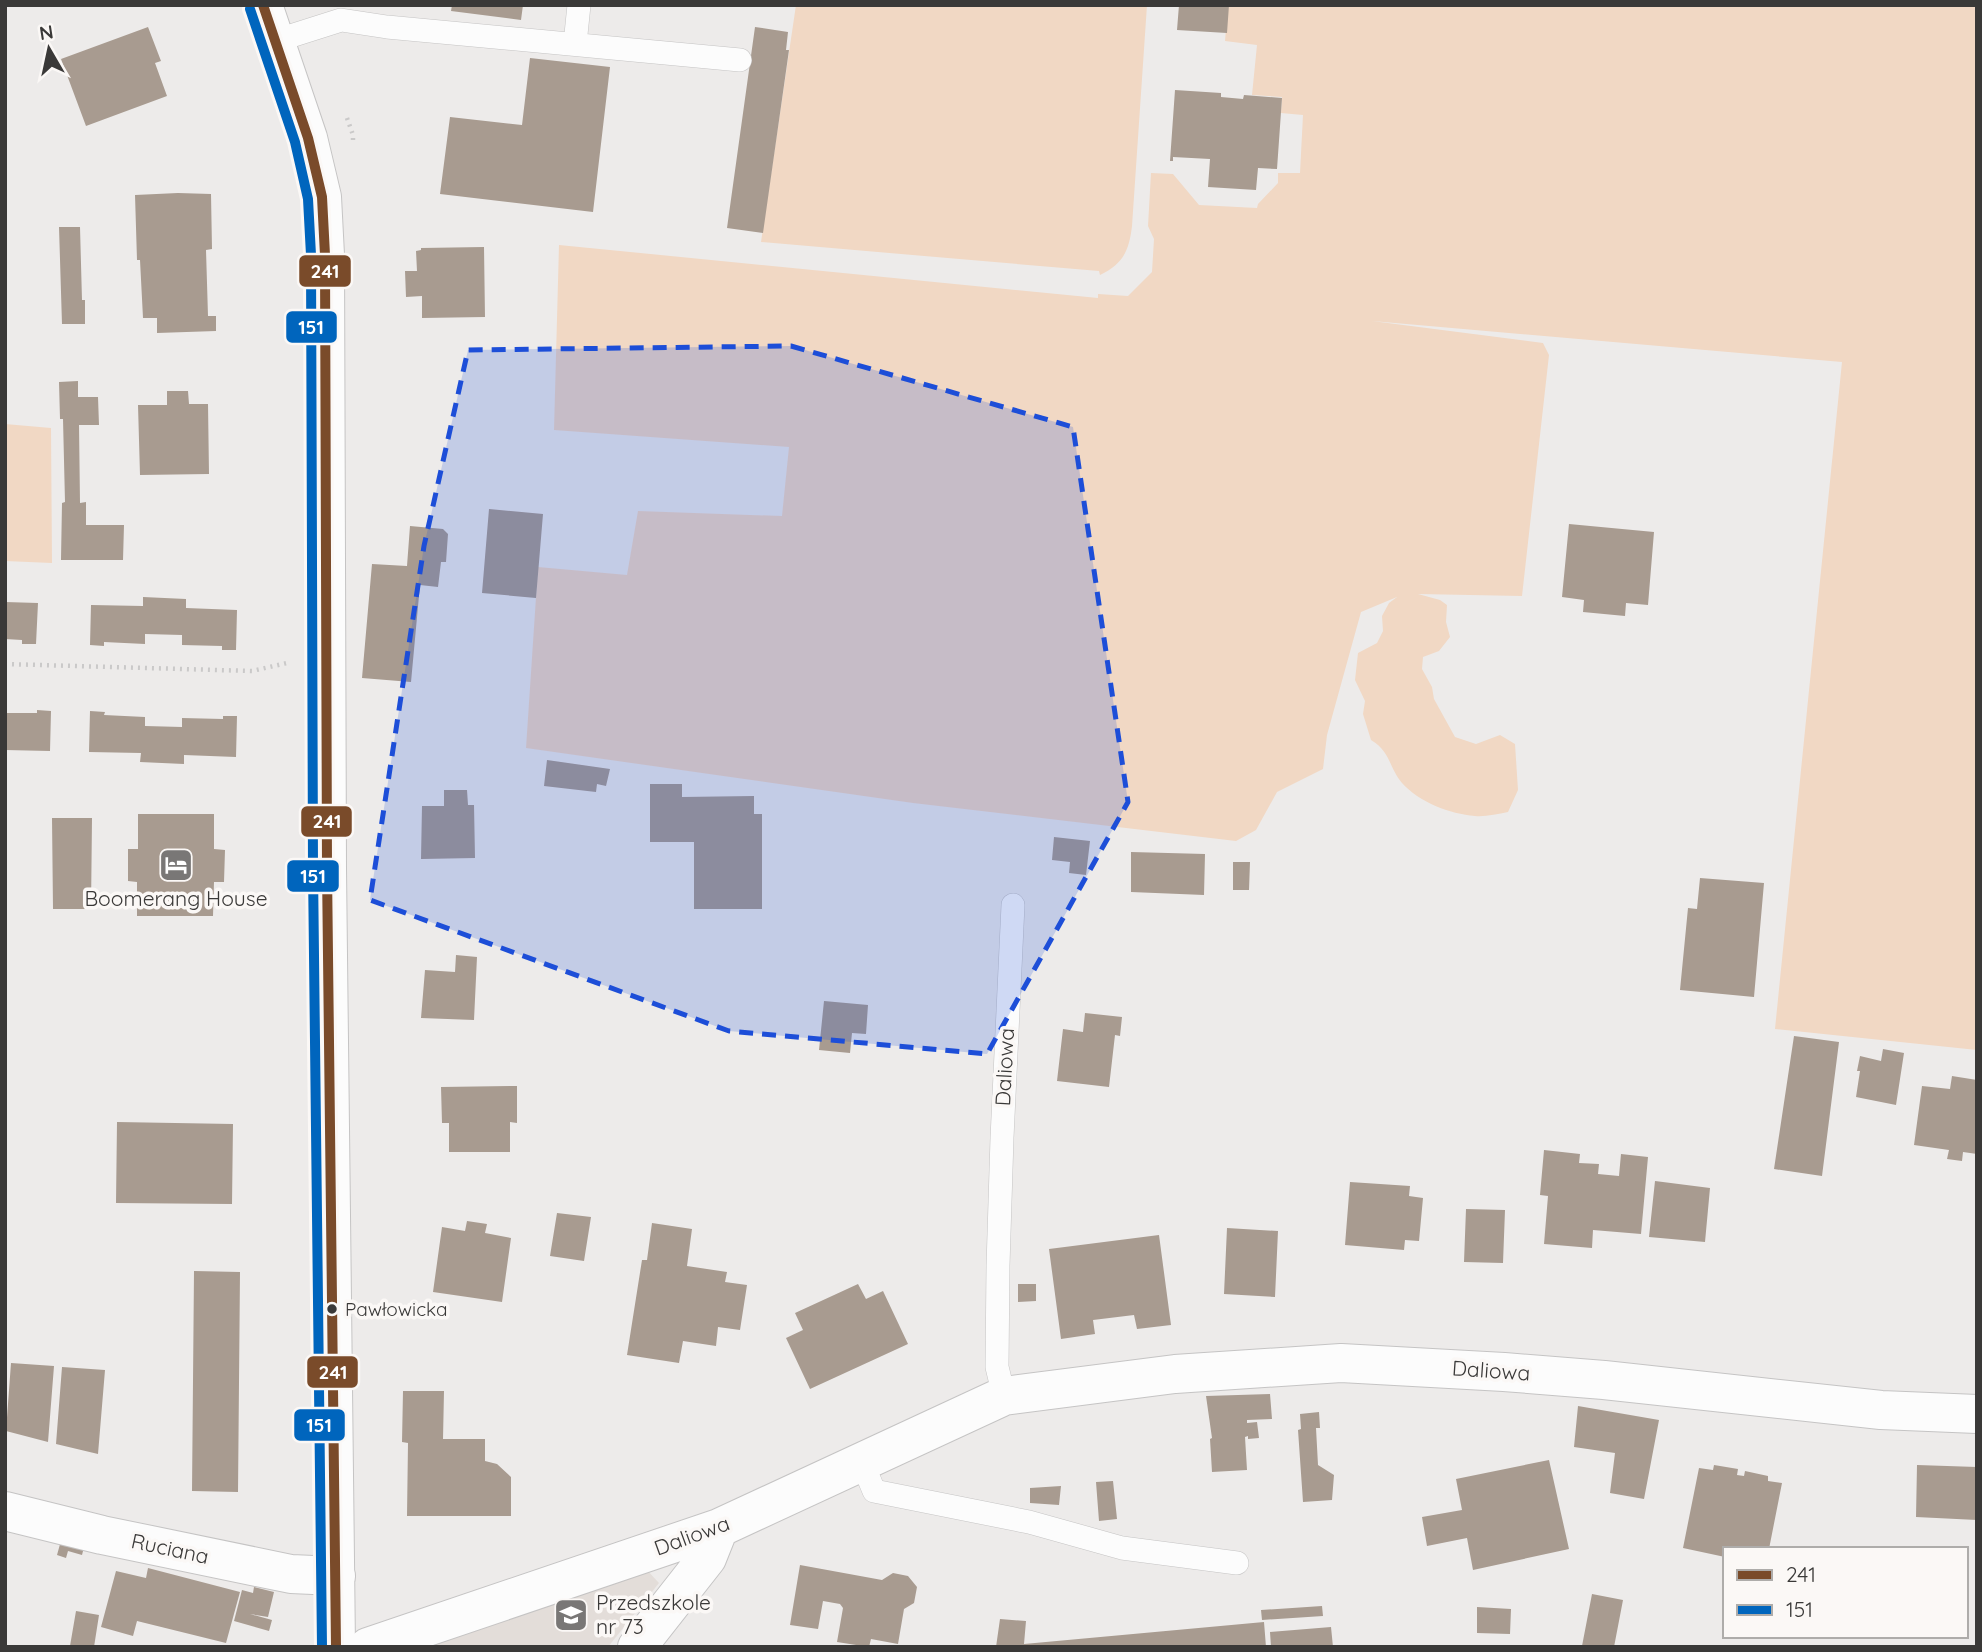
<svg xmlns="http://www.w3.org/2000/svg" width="1982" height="1652" font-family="Quicksand,sans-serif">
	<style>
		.built { fill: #e3ddd9 }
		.green { fill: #f1d8c4 }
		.building { fill: #a89b90 }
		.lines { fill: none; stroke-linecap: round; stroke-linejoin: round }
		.lane-casing { stroke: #c5c4c4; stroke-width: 24 }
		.street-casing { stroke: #c5c4c4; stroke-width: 40 }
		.secondary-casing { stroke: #c5c4c4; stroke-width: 40 }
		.path { stroke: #cac9c9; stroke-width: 4.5; stroke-dasharray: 2 5; stroke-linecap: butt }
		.lane { stroke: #fcfcfc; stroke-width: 23 }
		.street { stroke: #fcfcfc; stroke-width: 38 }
		.secondary { stroke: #fcfcfc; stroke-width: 38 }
		.bus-1-casing { stroke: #fbf8f6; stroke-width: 16 }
		.bus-2-casing { stroke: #fbf8f6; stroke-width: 16 }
		.bus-1 { stroke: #7a4b2a; stroke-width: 10 }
		.bus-2 { stroke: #0065bd; stroke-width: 10 }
		.marked { fill: #1d4ed8; fill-opacity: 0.2; stroke: #1d4ed8; stroke-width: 5; stroke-dasharray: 14 9; stroke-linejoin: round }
		.bus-dot { fill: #3a3938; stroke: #fbf8f6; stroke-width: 2.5 }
		.labels { text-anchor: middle; stroke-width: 7; stroke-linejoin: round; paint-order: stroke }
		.bus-label { font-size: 19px; fill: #3a3938; stroke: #fbf8f6; text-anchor: start }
		.poi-label { font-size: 21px; fill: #3a3938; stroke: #fbf8f6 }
		.street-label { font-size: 21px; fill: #3a3938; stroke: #fbf8f6 }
		.line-badge { stroke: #fbf8f6; stroke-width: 2.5 }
		.badge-label { font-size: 19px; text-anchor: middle; font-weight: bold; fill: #fff }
	</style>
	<rect width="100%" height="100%" fill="#edebea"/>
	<path class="built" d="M645 1568 659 1583 608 1647H417Z"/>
	<path class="green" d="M796 5H1147L1132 226C1129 251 1123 264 1100 275L1099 271 761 242Z
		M1228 5H1977V1050L1775 1029 1842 362 1372 321 1543 343 1549 355 1522 596 1418 594 1440 600 1447 605 1446 622 1450 637 1439 651 1423 657 1422 669 1432 687 1434 699 1455 737 1476 744 1500 735 1515 744 1518 790 1508 812C1497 814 1485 817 1475 816 1450 814 1419 802 1402 783 1388 766 1391 752 1371 740L1363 714 1365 701 1355 680 1358 653 1377 643 1383 631 1382 616 1389 603 1397 597 1361 612 1327 735 1323 769 1277 792 1256 830 1236 841 913 803 526 748 538 567 627 575 638 511 782 516 789 447 554 430 559 245 1098 298V294L1128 296 1152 272 1154 239 1148 226 1151 173 1173 174 1199 205 1257 208 1258 204 1278 183V173H1300L1303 115 1281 113 1282 97 1252 95 1257 45 1225 41Z
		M5 424 51 428 52 563 5 561Z"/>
	<path class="building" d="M452 5H523L521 20 451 11Z
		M1179 5H1229L1227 33 1177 30Z
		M148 27 161 61 155 63 167 96 86 126 61 59Z
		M755 27 788 32 786 50H789L763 233 727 228Z
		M530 58 610 67 593 212 440 194 450 117 522 125Z
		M1175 90 1221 93V97L1243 99 1244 95 1282 98 1277 169 1258 168 1256 190 1208 187 1210 159 1173 157V161H1170Z
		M178 193 211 194 212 249 206 250 208 316H216V331L157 333V318H143L140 260H137L135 195Z
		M59 227H80L82 300H85V324H62Z
		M484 247 485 317 422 318V296L406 297 405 271H417L416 251 421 250V248Z
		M78 381V397H98L99 425H79L80 503 86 502V525H124L123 560H61L62 503 65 502 63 419H60L59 382Z
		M167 391H188L189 404H208L209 474 140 475 138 405H167Z
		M489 509 543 514 536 598 482 593Z
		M1569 524 1654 532 1648 605 1626 603 1625 616 1583 612 1584 600 1562 597Z
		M410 526 443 529 448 534 446 562H441L438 587 420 585 411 682 362 678 372 564 407 566Z
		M143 597 186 599V608L237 610 236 650H222V646L182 645V635L145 634V644L104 642V646L90 645 91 605 143 606Z
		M5 602 38 603 36 644H22V640L5 639Z
		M37 710 51 711 50 751 5 750V713H37Z
		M90 711 105 712 104 715 145 717V726L182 727V718L223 719V716H237L236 757 184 755V764L140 762 141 753 89 752Z
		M547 760 610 769 606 786 597 784 596 792 544 786Z
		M650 784H682V797L754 796V814H762V909H694V842H650Z
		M444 790H467L468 805H474L475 858 421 859 422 806H444Z
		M138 814H214V849L225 850 224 882H214L213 916H137V882L128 881V849H138Z
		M52 818H92L91 909H53Z
		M1054 837 1090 841 1086 875 1069 873 1070 862 1052 860Z
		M1131 852 1205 854 1204 895 1131 892Z
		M1233 862H1250L1249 890H1233Z
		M1700 878 1764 883 1754 997 1680 990 1688 908 1697 909Z
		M456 955 477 957 474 1020 421 1018 425 970 455 972Z
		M824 1001 868 1005 866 1034 852 1033 850 1053 819 1050Z
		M1085 1013 1122 1017 1120 1036 1115 1035 1109 1087 1057 1081 1063 1029 1083 1032Z
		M1794 1036 1839 1042 1822 1176 1774 1169Z
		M1883 1049 1904 1053 1896 1105 1856 1097 1860 1071H1857L1860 1056 1881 1061Z
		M1952 1076 1977 1080V1154L1963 1152 1962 1161 1947 1159 1949 1150 1914 1145 1922 1086 1950 1089Z
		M517 1086V1123L510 1122V1152H449V1123H442L441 1087Z
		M117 1122 233 1124 232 1204 116 1203Z
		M1544 1150 1580 1154 1579 1163 1599 1164 1598 1174 1619 1176 1621 1154 1648 1157 1641 1234 1593 1230 1592 1248 1544 1244 1548 1196 1540 1195Z
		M1655 1181 1710 1188 1705 1242 1649 1237Z
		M1350 1182 1410 1186 1409 1196 1423 1198 1419 1241 1405 1240 1404 1250 1345 1245Z
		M1466 1209 1505 1210 1503 1263 1464 1262Z
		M557 1213 591 1217 584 1261 550 1256Z
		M467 1221 487 1224 485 1233 511 1238 502 1302 433 1292 442 1227 465 1231Z
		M652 1223 692 1229 687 1266 727 1272 725 1282 747 1285 740 1330 718 1327 716 1346 683 1341 679 1363 627 1355 642 1260H647Z
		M1227 1228 1278 1231 1275 1297 1224 1294Z
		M1159 1235 1171 1325 1137 1329 1134 1315 1093 1320 1095 1334 1061 1339 1049 1249Z
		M194 1271 240 1272 238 1492 192 1491Z
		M858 1284 866 1299 883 1291 908 1344 810 1389 786 1338 803 1330 795 1313Z
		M1018 1284H1036V1301L1018 1302Z
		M11 1363 54 1366 48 1442 6 1431Z
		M62 1367 105 1370 98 1454 56 1444Z
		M403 1391H444L443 1439H485V1461L497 1464 511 1477V1516H407L408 1443 402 1442Z
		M1270 1394 1272 1419 1247 1420V1423L1257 1422 1259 1438 1248 1439V1436L1245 1437 1247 1470 1212 1472 1210 1439 1212 1438 1206 1396Z
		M1578 1406 1659 1420 1644 1499 1610 1493 1615 1453 1574 1447Z
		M1319 1412 1320 1428H1316L1318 1465 1334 1475 1332 1500 1303 1502 1298 1430 1301 1429 1300 1414Z
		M1549 1460 1569 1549 1473 1570 1467 1538 1427 1546 1422 1517 1462 1510 1456 1479Z
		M1714 1465 1738 1469 1737 1475 1744 1476 1745 1471 1768 1476V1481L1782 1483 1769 1549H1725V1557L1683 1548 1699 1468 1713 1470Z
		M1917 1465 1977 1467V1520L1916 1517Z
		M1113 1481 1117 1519 1099 1521 1096 1482Z
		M1061 1486 1059 1505 1030 1503V1488Z
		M62 1537 85 1543 82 1555 68 1551 66 1558 57 1555Z
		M800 1565 882 1580 893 1573 908 1576 917 1587 914 1603 904 1609 898 1644 871 1639 869 1647 837 1642 843 1608 840 1604 823 1601 818 1629 790 1625Z
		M148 1568 240 1592 226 1643 137 1621 133 1636 101 1627 116 1571 146 1578Z
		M254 1587 274 1592 268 1617 250 1614 272 1620 269 1631 234 1621 242 1590 253 1593Z
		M1592 1594 1623 1600 1614 1647 1582 1646Z
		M1322 1606 1323 1616 1262 1620 1261 1610Z
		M1477 1607 1511 1609 1510 1634 1477 1633Z
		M76 1611 99 1615 94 1647 70 1646Z
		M1000 1619 1026 1621 1024 1644 1264 1622 1266 1647H996Z
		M1331 1627 1333 1647H1271L1270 1632Z"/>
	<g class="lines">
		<g class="lane-casing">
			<path id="lane" d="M275 41 341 20 387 27 740 60
				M575 44 579 5
				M1004 1396 997 1367 998 1266 1002 1138 1013 905
				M862 1462 874 1491 1029 1522 1122 1548 1237 1563"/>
		</g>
		<g class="street-casing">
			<path id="street" d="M5 1511 102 1535 291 1574 336 1576
				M368 1647 719 1528 1004 1396 1175 1374 1341 1363 1504 1372 1604 1380 1881 1410 1977 1414
				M637 1647 707 1558 719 1528"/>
		</g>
		<g class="secondary-casing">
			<path id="secondary" d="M263 5 308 138 322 197 325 255 327 869 336 1647"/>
		</g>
		<path class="path" d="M347 118 353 135V144
			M5 664 252 671 287 663"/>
		<use href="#lane" class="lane"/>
		<use href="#street" class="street"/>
		<use href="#secondary" class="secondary"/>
		<g class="bus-1-casing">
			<path id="bus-1" d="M263 5 308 138 322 197 325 255 327 869 336 1647"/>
		</g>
		<g class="bus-2-casing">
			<path id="bus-2" d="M250 9 295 142 308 199 311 255 313 869 322 1647"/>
		</g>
		<use href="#bus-1" class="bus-1"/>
		<use href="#bus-2" class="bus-2"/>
	</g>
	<path class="marked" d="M791 346 1073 427 1128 802 987 1054 729 1031 370 900 424 546 468 350Z"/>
	<defs>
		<g id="hotel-square" transform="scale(1.75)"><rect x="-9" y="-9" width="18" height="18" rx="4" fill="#797776" stroke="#fbf8f6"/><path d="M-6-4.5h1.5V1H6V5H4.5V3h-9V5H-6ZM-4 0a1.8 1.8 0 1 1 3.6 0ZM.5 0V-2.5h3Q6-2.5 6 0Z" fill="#fff"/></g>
		<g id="school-square" transform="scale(1.75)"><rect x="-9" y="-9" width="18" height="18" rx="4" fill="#797776" stroke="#fbf8f6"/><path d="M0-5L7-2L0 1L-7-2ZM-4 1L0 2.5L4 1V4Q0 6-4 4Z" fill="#fff"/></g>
	</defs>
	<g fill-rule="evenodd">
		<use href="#hotel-square" x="176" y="865"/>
		<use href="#school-square" x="571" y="1615"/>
	</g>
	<circle class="bus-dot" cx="332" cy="1309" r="6"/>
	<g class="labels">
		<g class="bus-label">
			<text x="345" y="1316">Pawłowicka</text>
		</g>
		<g class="poi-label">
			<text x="176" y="906">Boomerang House</text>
			<text x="596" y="1610" text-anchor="start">Przedszkole<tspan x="596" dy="24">nr 73</tspan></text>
		</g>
		<g class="street-label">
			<text transform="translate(1005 1067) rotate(-87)" y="7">Daliowa</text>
			<text transform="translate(1491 1371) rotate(4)" y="7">Daliowa</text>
			<text transform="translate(692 1536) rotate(-20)" y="7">Daliowa</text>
			<text transform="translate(170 1549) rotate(12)" y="7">Ruciana</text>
		</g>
	</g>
	<g class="line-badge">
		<rect x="298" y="254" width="54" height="34" rx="7" fill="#7a4b2a"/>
		<rect x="285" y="310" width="53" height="34" rx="7" fill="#0065bd"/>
		<rect x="300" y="805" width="53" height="33" rx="7" fill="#7a4b2a"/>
		<rect x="286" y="859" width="54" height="34" rx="7" fill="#0065bd"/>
		<rect x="306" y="1355" width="53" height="34" rx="7" fill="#7a4b2a"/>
		<rect x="293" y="1408" width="53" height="34" rx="7" fill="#0065bd"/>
	</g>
	<g class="badge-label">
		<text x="325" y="278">241</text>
		<text x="311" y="334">151</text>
		<text x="327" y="828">241</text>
		<text x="313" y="883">151</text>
		<text x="333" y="1379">241</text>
		<text x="319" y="1432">151</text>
	</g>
	<rect width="1982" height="1652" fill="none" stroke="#3a3938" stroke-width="14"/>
	<rect x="1723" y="1547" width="245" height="91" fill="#fbf8f6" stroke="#aeacaa" stroke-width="2"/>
	<rect x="1737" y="1570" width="35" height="10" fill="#7a4b2a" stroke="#aeacaa" stroke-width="2"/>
	<text x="1786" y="1582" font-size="21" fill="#3a3938">241</text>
	<rect x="1737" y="1605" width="35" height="10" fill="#0065bd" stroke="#aeacaa" stroke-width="2"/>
	<text x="1786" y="1617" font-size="21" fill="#3a3938">151</text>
	<g transform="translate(49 49) rotate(351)" stroke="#fbf8f6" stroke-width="5" paint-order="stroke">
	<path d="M0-5L12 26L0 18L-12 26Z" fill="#3a3938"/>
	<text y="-10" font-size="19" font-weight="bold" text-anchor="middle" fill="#3a3938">N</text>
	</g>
</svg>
